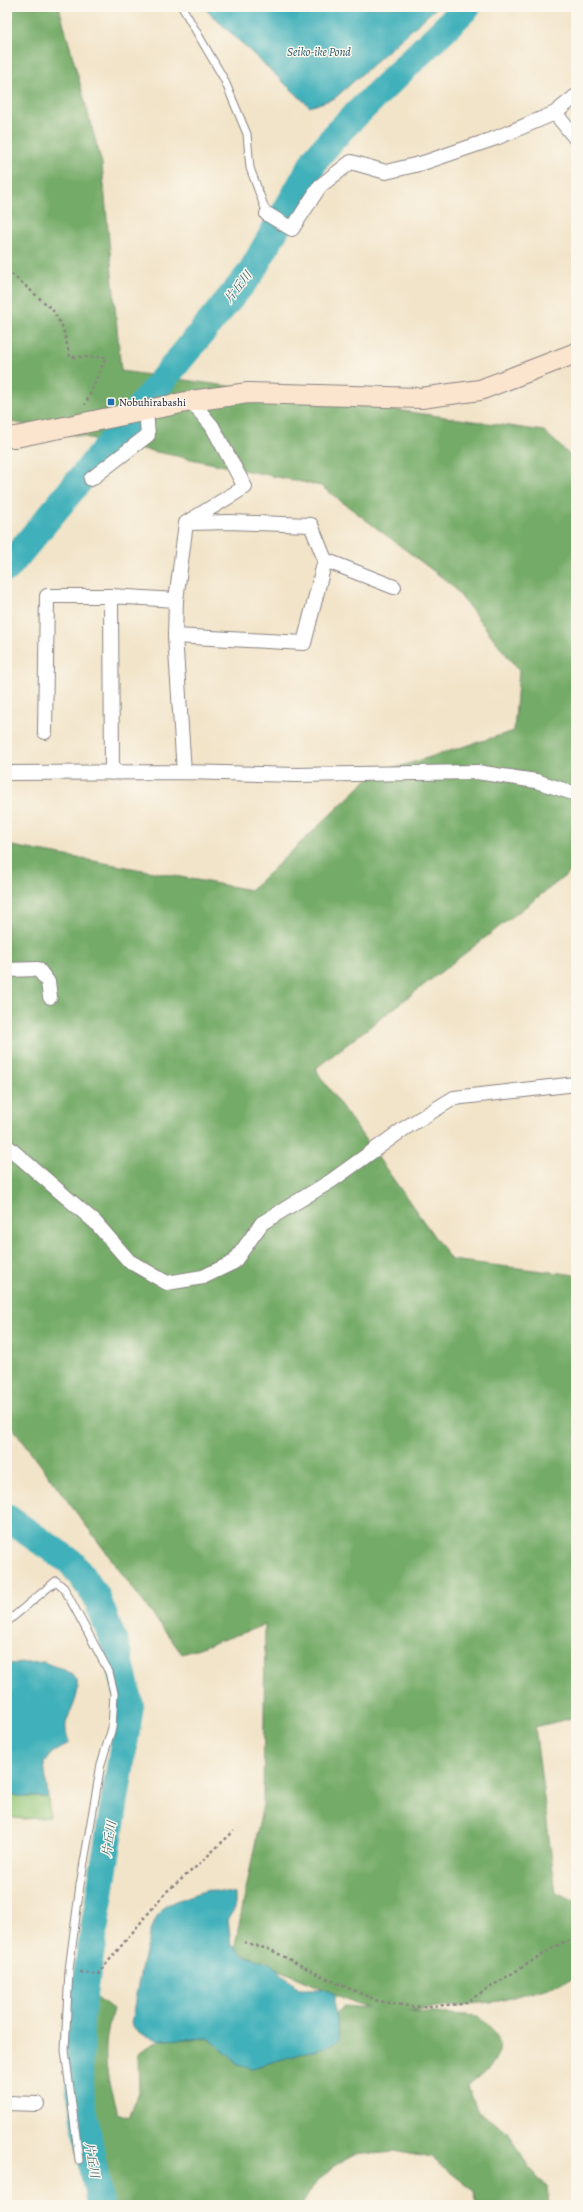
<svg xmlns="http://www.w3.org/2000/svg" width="583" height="2212" font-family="Alegreya,'Noto Serif JP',serif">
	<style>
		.green { fill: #92c677; stroke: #5a7459 }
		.forest { fill: #75ab68; stroke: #4c6652 }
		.water { fill: #40b0ba; stroke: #31697a }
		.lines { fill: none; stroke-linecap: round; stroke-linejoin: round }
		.river { stroke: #40b0ba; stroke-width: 28 }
		.lane-casing { stroke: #8a8382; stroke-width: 9 }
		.street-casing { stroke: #8a8382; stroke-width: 16 }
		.secondary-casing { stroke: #8a8382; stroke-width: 22 }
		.path { stroke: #8a8382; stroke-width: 2.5; stroke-dasharray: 3 3; stroke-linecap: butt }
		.lane { stroke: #fff; stroke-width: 7 }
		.street { stroke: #fff; stroke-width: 14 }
		.secondary { stroke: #fbe5cf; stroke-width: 20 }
		.poi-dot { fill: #1f6fb2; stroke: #fbf7ec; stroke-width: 1.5 }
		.labels { text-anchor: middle; stroke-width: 3; stroke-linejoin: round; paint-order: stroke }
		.poi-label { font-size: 11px; fill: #22223b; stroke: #fbf7ec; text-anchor: start }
		.water-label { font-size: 12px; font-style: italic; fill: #2e5b6e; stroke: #fbf7ec }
	</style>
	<rect width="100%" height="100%" fill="#fbf7ec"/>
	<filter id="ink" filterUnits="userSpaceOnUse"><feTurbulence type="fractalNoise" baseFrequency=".025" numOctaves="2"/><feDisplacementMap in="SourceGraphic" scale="8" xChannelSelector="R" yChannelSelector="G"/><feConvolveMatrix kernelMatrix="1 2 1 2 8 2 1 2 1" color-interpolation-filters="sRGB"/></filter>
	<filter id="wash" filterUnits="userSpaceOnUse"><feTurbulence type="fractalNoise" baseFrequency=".012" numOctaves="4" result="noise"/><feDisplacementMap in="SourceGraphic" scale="16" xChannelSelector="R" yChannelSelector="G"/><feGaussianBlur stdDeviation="0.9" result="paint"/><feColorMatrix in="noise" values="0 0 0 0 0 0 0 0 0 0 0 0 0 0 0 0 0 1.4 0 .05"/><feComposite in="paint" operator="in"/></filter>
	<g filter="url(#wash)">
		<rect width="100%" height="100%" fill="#f2e4c9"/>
		<path class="green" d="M7 1793 22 1797H48L50 1817 23 1819 7 1817Z"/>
		<path class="forest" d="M7 7H59L102 164 121 371 544 431 576 461V871L573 870 315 1069 451 1260 576 1275V1717L535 1727 556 1893 576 1902V1979L499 2001 408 2011 479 2016C485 2022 492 2028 496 2035 510 2056 481 2074 468 2087L478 2111 509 2133 528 2166 547 2187 549 2205H477L474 2191 432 2158 394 2151 354 2155 331 2168 312 2188 302 2205H108L91 2080 93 1994 113 2009C101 2052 105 2071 117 2113L129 2117 139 2093 138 2053 160 2040 209 2038 238 2064 339 2039 335 2014 345 2006 367 2008 234 1950 263 1804 265 1625 182 1654 7 1420V845L251 890 372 775 514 731 519 671 452 585 321 486 7 421Z"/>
		<path class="water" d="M203 7H437L335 98 310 107Z
			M44 1662C67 1671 86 1674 74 1704 72 1710 67 1718 66 1724 65 1730 68 1738 69 1743L52 1753 44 1763 48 1797H22L7 1793V1664Z
			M209 1890 235 1894V1908L228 1919 231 1945 246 1956 270 1963 299 1989H324L335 1994V2014L339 2039 331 2045 252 2068 238 2064 209 2038 160 2040 138 2033 131 2023C137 1995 145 1928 163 1908 169 1902 200 1892 209 1890Z"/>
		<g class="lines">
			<path class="river" d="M7 568 250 274 316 158 340 130 467 7
				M7 1518 71 1562 96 1596 117 1650 130 1706 80 2018 79 2085 100 2205"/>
		</g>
	</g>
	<g filter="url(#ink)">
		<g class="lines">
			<g class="lane-casing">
				<path id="lane" d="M182 7 224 79 247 134 250 168 267 214
					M7 1622 56 1581 64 1588 109 1672 114 1693 112 1728 101 1764 80 1885 69 1970 65 2050 79 2160"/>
			</g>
			<g class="street-casing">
				<path id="street" d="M555 113 576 139
					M267 214 292 229 320 186 351 162 386 172 423 163 496 138 555 113 576 96
					M91 479 148 435 146 411
					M325 560 394 587
					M111 596 112 773
					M175 636 304 643 325 560 311 525 229 522 188 523
					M45 732 47 596H111L176 600
					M184 772 175 636 176 600 186 523 245 487 212 426 191 401
					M7 773 184 772 296 775 477 772 536 781 576 794
					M7 970 38 969 48 982 50 997
					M7 1146 95 1222 129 1261 167 1283 203 1277 234 1262 262 1223 331 1181 405 1128 454 1098 576 1084
					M7 2103 37 2104"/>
			</g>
			<g class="secondary-casing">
				<path id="secondary" d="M7 437H16L191 401 248 393 421 398 480 390 576 353"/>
			</g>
			<path class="path" d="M7 270 52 309 63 328 70 357H106L85 405
				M244 1942 271 1950 323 1977 378 2001 413 2007 463 2004 558 1945 576 1937
				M80 1972 97 1975 166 1892 197 1866 234 1831"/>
			<use href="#lane" class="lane"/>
			<use href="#street" class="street"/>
			<use href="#secondary" class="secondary"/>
		</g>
	</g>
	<rect class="poi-dot" x="107" y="398" width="8" height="8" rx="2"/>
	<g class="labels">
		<g class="poi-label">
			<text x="119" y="406">Nobuhirabashi</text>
		</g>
		<g class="water-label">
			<text x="319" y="56">Seiko-ike Pond</text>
			<text transform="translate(238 287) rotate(-52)" y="4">片丘川</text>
			<text transform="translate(109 1839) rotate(-81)" y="4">片丘川</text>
			<text transform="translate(92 2160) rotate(80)" y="4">片丘川</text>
		</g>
	</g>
	<rect width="583" height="2212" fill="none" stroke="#fbf7ec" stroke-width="24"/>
</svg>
